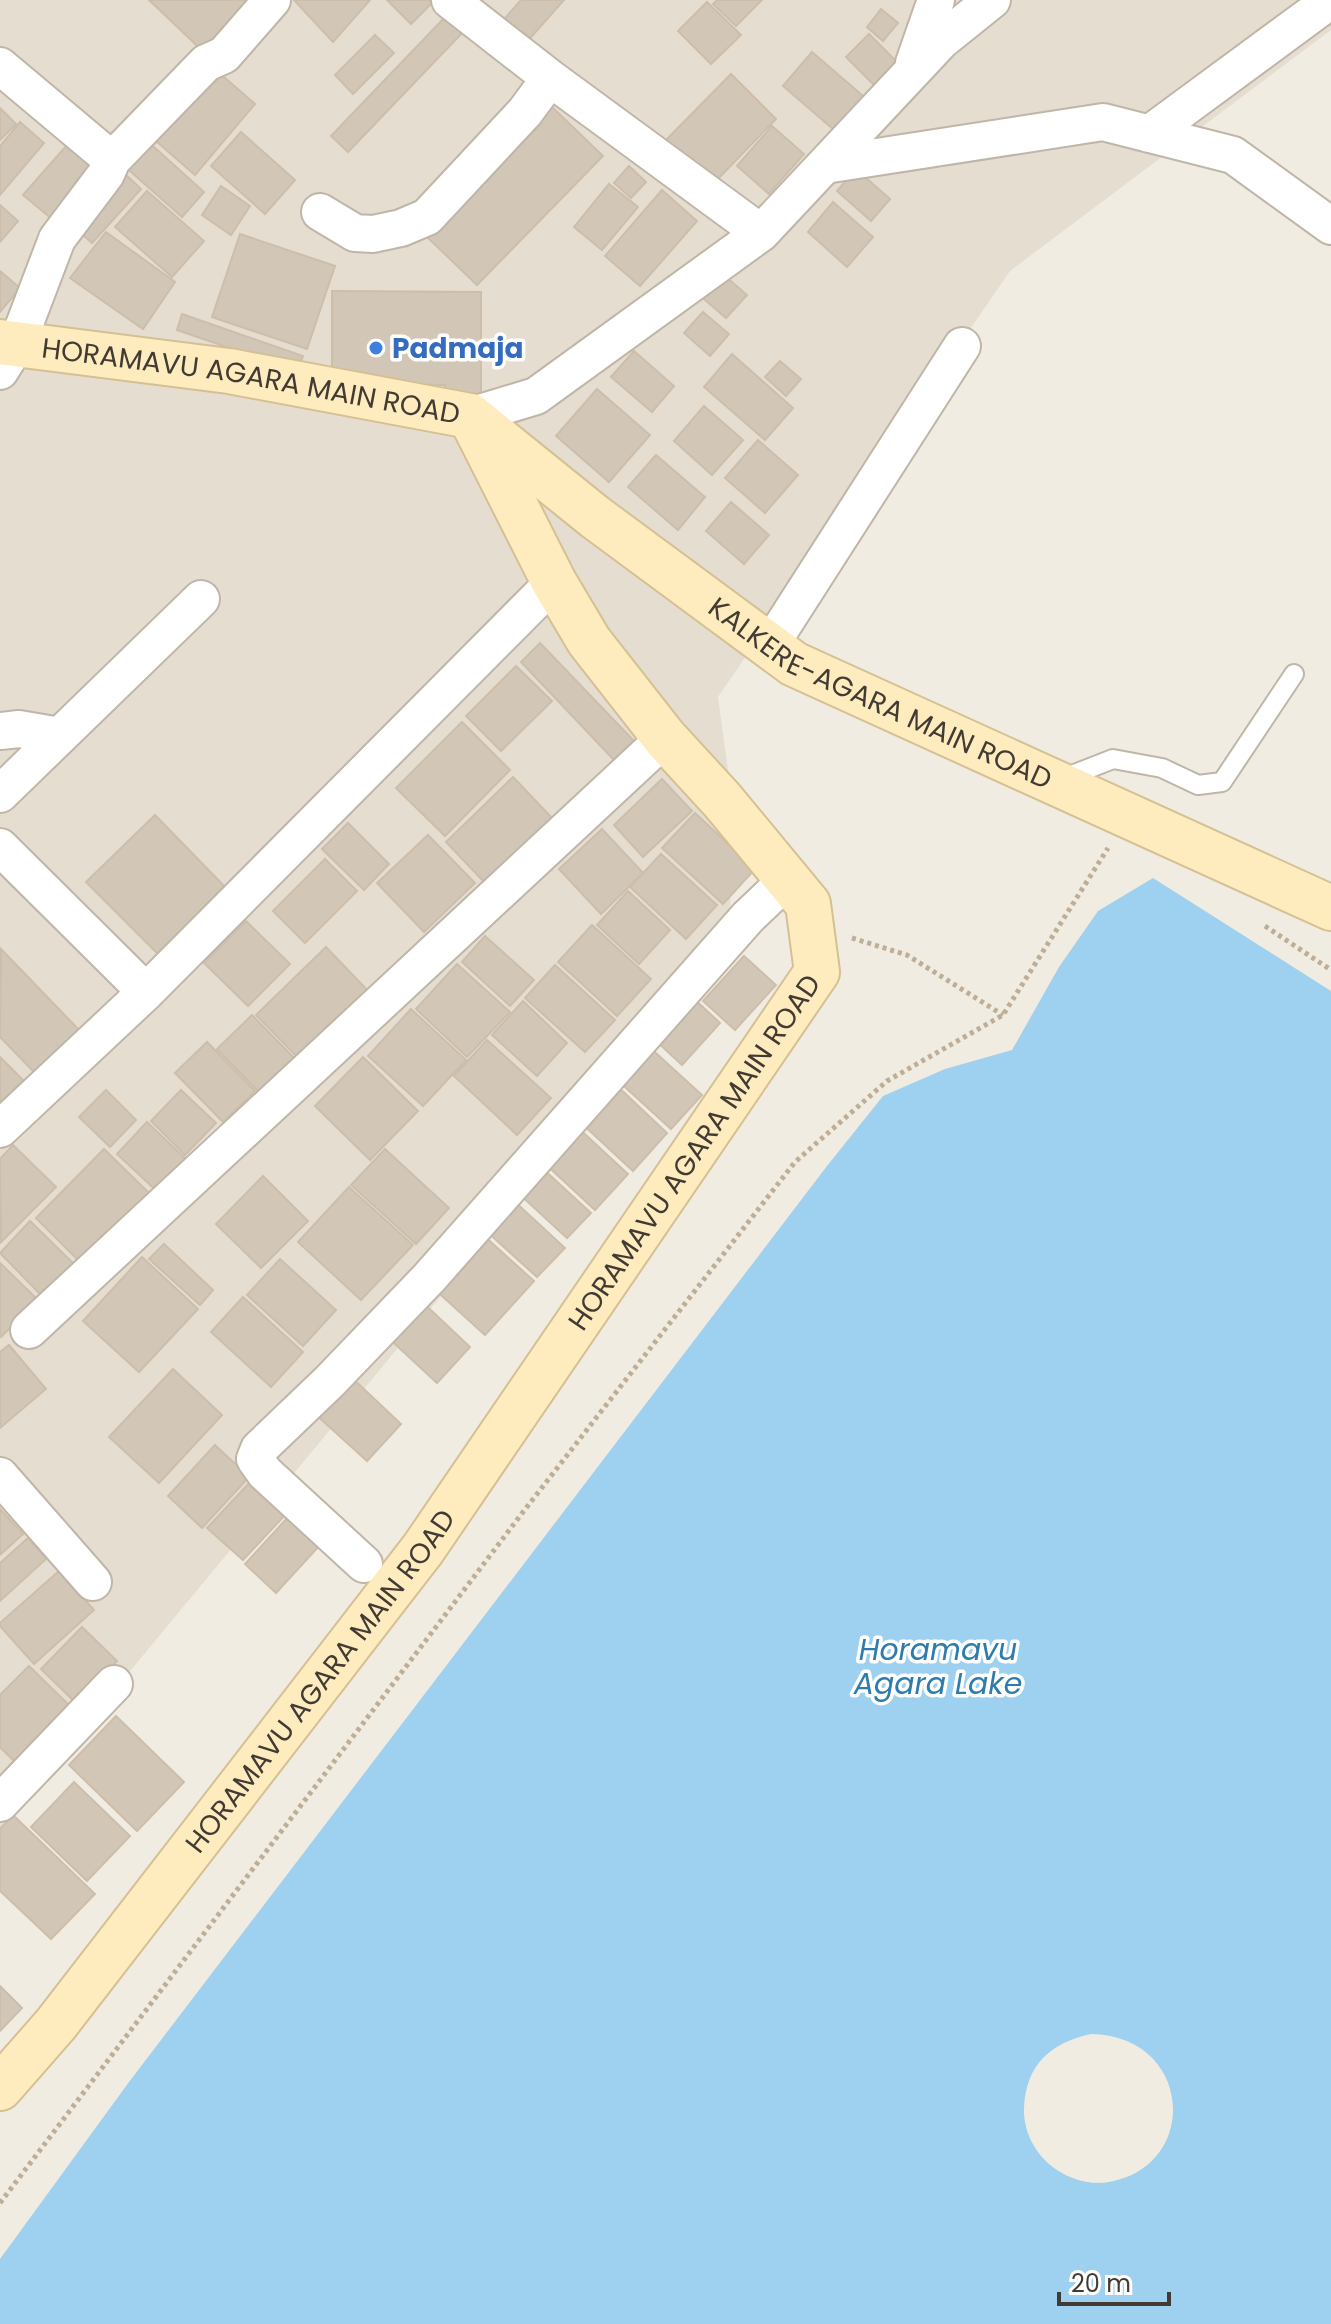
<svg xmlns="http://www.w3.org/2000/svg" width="1331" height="2324" font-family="Poppins,sans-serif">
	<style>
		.residential { fill: #e5ddd0 }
		.water { fill: #9dd1ef; fill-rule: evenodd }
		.building { fill: #d2c7b7; stroke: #cdbeab; stroke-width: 2 }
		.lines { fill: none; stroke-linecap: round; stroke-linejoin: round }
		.lane-casing { stroke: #bfb6a8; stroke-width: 22 }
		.street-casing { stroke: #bfb6a8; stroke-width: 40 }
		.secondary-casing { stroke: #d4c093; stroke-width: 48 }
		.path { stroke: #beae96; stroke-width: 5; stroke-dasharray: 4 4; stroke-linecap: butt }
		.lane { stroke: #fff; stroke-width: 18 }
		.street { stroke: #fff; stroke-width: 36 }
		.secondary { stroke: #feecbf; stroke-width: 44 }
		.shop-dot { fill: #3f7fe0; stroke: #fff; stroke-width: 3 }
		.labels { text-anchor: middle; stroke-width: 7; stroke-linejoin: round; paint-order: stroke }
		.shop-label { font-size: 28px; font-weight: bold; fill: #366cbe; stroke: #fff; text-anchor: start }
		.street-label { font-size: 28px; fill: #423b33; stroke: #fff }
		.water-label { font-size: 30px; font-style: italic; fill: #2e7cac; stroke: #fff }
	</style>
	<rect width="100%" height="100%" fill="#f1ece2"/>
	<path class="residential" d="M0 0H1331V30L1010 271 718 697 729 778 731 946 0 1828Z"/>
	<path class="water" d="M1153 878 1331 991V2324H0V2259L129 2082 827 1166 883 1096 945 1069 1012 1050 1059 967 1098 911ZM1091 2034C1194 2036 1200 2167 1109 2182 1091 2185 1072 2180 1057 2170 1037 2157 1023 2133 1024 2108 1026 2065 1050 2043 1091 2034Z"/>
	<path class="building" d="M149 0H263L210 58Z
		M294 0H370L333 42Z
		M387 0H429L432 3 411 24Z
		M521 0H564L524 45 500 24Z
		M717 0H762L736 26 713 4Z
		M707 2 741 35 711 64 678 31Z
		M881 9 898 23 883 41 867 27Z
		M448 14 465 30 348 152 331 136Z
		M869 34 902 67 879 90 846 57Z
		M375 35 394 53 353 94 335 75Z
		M812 52 870 102 840 135 783 86Z
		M210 65 255 104 195 175 149 135Z
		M731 74 776 119 711 186 665 141Z
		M551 106 603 156 477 285 425 235Z
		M0 108 16 124 0 140Z
		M20 122 44 143 0 195V146Z
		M772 126 804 154 769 194 737 166Z
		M241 132 295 180 265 214 211 166Z
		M144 138 204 192 182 217 122 164Z
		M68 144 101 174 58 224 23 195Z
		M629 166 646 182 631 198 614 183Z
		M856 169 890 199 871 221 837 191Z
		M122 171 141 189 92 243 73 226Z
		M609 184 638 207 602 250 574 227Z
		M221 186 250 206 231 235 202 215Z
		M662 190 697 221 640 286 605 256Z
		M147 191 204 241 172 277 115 227Z
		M833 202 873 237 847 267 808 232Z
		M0 205 18 221 0 242Z
		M106 232 175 282 143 329 70 278Z
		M240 234 335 266 307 349 212 317Z
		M717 269 747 295 726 318 697 293Z
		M0 271 20 288 0 312Z
		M332 291 481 292V396L445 395V385L332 384Z
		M703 312 729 334 710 356 684 333Z
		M182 314 303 356 297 371 177 330Z
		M634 351 674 386 652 412 611 377Z
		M732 354 793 408 765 440 704 387Z
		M780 361 801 379 786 396 765 377Z
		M597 389 650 435 609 482 556 436Z
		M704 406 743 440 712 475 674 441Z
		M758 440 798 475 765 513 725 478Z
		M656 455 705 497 678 530 628 487Z
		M731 502 769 535 744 564 706 531Z
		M540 643 634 741 614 760 521 662Z
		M516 666 552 701 501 751 466 716Z
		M462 722 510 770 445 836 396 788Z
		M513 777 553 819 486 884 446 842Z
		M662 779 692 811 643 857 614 825Z
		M695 813 755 869 723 904 662 848Z
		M155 815 229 891 162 958 86 882Z
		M348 823 389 864 364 890 322 849Z
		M602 829 643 873 601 914 559 869Z
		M428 835 475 883 424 932 377 883Z
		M661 854 717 905 686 939 630 887Z
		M325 859 357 891 305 943 273 911Z
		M628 891 670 930 639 964 597 925Z
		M246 921 290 964 248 1006 204 963Z
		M592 925 651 979 617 1016 558 962Z
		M485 936 534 980 510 1006 462 962Z
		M326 947 370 993 301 1061 256 1015Z
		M1 949 81 1032 37 1075 0 1037Z
		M744 956 776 985 735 1030 703 1001Z
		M457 964 510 1012 467 1057 416 1009Z
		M555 965 615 1020 585 1052 525 998Z
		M692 997 720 1023 682 1065 654 1039Z
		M523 1001 567 1043 537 1076 492 1035Z
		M411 1009 466 1060 423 1106 368 1056Z
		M252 1015 297 1061 262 1095 217 1049Z
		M487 1040 551 1098 517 1135 454 1076Z
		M207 1042 255 1091 223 1122 175 1073Z
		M646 1044 702 1095 671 1129 615 1078Z
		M0 1057 25 1082 0 1106Z
		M363 1057 418 1111 370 1160 315 1106Z
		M614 1083 667 1133 633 1171 579 1121Z
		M106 1090 136 1120 110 1147 79 1117Z
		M181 1090 216 1123 185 1155 151 1121Z
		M147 1122 189 1162 160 1194 117 1154Z
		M575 1125 628 1174 595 1210 542 1161Z
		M13 1145 56 1187 1 1242 0 1159Z
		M104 1149 149 1193 80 1262 36 1218Z
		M385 1149 449 1208 416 1244 351 1185Z
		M541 1167 591 1213 567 1238 517 1192Z
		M263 1176 308 1221 261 1268 216 1224Z
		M349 1187 413 1245 361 1300 298 1242Z
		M513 1200 565 1248 537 1277 485 1230Z
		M30 1221 75 1265 43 1297 0 1253Z
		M482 1234 534 1281 485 1335 432 1287Z
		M164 1244 213 1290 200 1305 149 1259Z
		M142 1257 198 1309 139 1372 83 1321Z
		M280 1259 336 1310 303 1346 247 1295Z
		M0 1263 38 1300 1 1337H0Z
		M416 1296 470 1347 437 1383 382 1332Z
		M243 1297 303 1352 271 1387 211 1332Z
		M9 1345 46 1389 0 1428V1352Z
		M173 1369 222 1415 159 1483 109 1437Z
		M349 1375 401 1424 367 1461 314 1413Z
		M215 1445 249 1477 202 1528 168 1496Z
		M252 1480 287 1513 243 1560 207 1528Z
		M0 1509 23 1534 0 1555Z
		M289 1516 320 1545 276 1593 245 1564Z
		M28 1538 46 1559 0 1601V1563Z
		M59 1571 94 1610 34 1664 0 1626V1623Z
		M82 1627 117 1661 76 1703 41 1669Z
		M29 1666 72 1708 17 1764 0 1747V1695Z
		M116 1716 184 1782 137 1831 69 1765Z
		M74 1782 130 1836 87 1881 31 1827Z
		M13 1815 95 1894 51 1939 0 1891V1829Z
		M0 1986 22 2008 0 2031Z"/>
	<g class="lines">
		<g class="lane-casing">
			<path id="lane" d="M1059 780 1113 759 1162 768 1198 785 1222 782 1294 674"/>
		</g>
		<g class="street-casing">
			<path id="street" d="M450 0 550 78 761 233
				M914 63 936 0
				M0 66 112 160
				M1149 134 1331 0
				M825 165 1103 122 1233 155 1331 226
				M320 212 355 233 373 234 401 228 427 217 525 112 550 78
				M0 371 17 344 57 239 106 174 112 160 206 63 224 55 272 0
				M470 416 536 396 761 233 941 41 992 0
				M769 647 962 346
				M0 731 19 729 60 736
				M0 794 201 599
				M0 847 146 992
				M0 1129 146 992 554 582
				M29 1330 665 738
				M0 1476 93 1582
				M364 1564 265 1473 255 1459 259 1449 329 1382 429 1278 748 917 789 878
				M0 1803 114 1684"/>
		</g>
		<g class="secondary-casing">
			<g id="secondary">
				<path id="s1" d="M0 342 229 371 470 416 595 517 794 664 1331 908"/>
				<path id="s2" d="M0 2088 56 2024 423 1549 817 972 808 904 722 800 665 738 589 641 554 582 470 416"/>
			</g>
		</g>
		<path class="path" d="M1265 926 1331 970
			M852 938 907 955 1003 1015
			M0 2203 523 1512 795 1162 887 1081 1003 1015 1108 848"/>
		<use href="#lane" class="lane"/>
		<use href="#street" class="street"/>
		<use href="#secondary" class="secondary"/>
	</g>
	<circle class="shop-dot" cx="376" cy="348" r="8"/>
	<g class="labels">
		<g class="shop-label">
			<text x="392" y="358">Padmaja</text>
		</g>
		<g class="street-label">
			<text dy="10" stroke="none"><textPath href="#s1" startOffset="254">HORAMAVU AGARA MAIN ROAD</textPath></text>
			<text dy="10" stroke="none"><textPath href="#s1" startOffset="974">KALKERE-AGARA MAIN ROAD</textPath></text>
			<text dy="10" stroke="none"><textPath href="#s2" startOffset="1166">HORAMAVU AGARA MAIN ROAD</textPath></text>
			<text dy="10" stroke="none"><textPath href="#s2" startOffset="518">HORAMAVU AGARA MAIN ROAD</textPath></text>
		</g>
		<g class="water-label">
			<text x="938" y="1660">Horamavu<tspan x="938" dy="34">Agara Lake</tspan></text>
		</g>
	</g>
	<path d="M1059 2292v12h110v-12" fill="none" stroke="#423b33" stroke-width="4"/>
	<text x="1071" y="2292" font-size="24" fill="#423b33" stroke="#ffffff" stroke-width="6" paint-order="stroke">20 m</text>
</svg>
